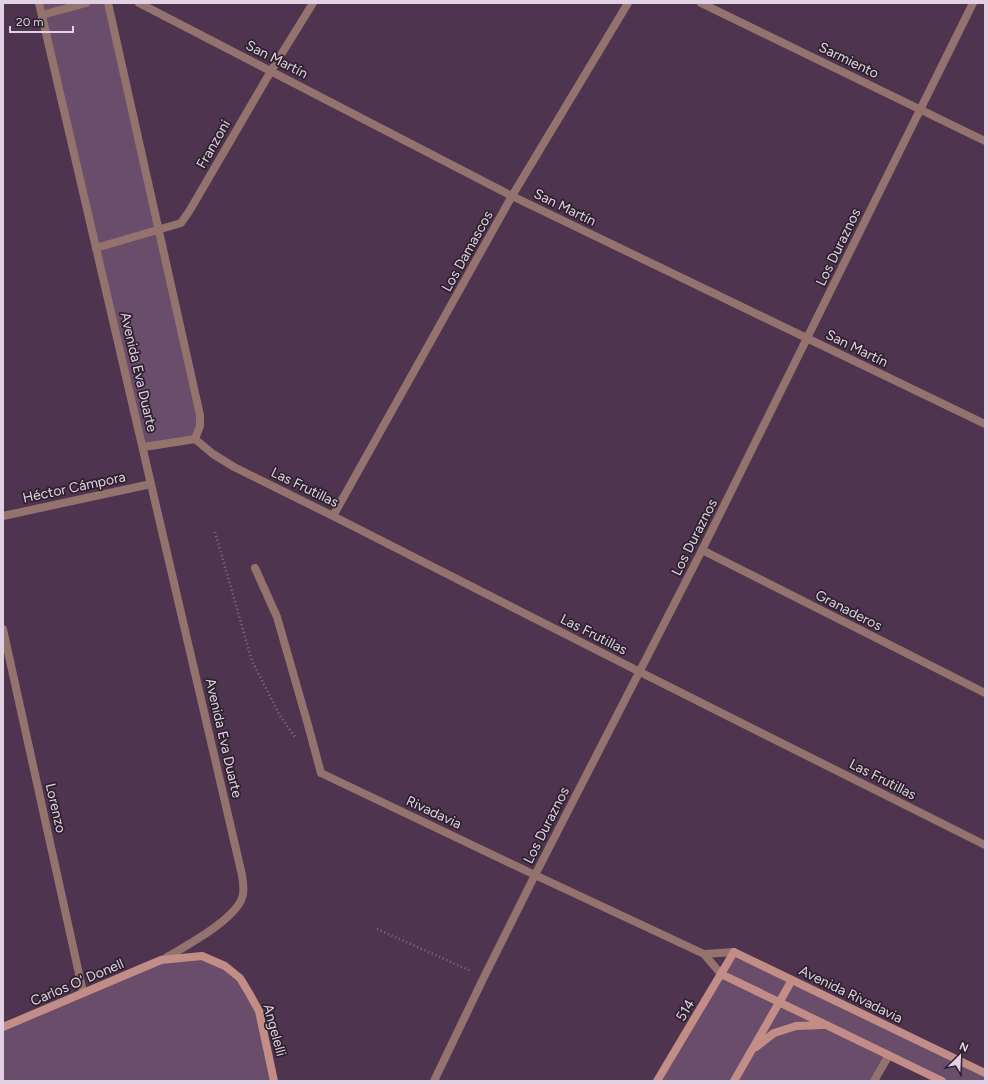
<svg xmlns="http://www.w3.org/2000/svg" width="988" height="1084" font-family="Figtree,sans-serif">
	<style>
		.green { fill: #6a4d6b }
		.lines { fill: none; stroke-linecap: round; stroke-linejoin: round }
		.path { stroke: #866e86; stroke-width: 2.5; stroke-dasharray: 1 3; stroke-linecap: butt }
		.service { stroke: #94726e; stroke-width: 8 }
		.minor { stroke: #94726e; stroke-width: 8 }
		.tertiary { stroke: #94726e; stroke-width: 8 }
		.secondary { stroke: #c38d87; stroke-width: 8 }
		.labels { text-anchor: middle; stroke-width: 3.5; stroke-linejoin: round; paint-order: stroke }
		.street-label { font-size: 14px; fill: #e2d1e2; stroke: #2d212e }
	</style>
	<rect width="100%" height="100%" fill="#4f3450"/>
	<path class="green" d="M39 3H108L200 415 195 439 144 447Z
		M734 952 985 1073V1081H942L889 1055 874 1081H657Z
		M202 956 240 978 259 1011 274 1081H3V1027L161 960Z"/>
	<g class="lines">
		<path class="path" d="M215 532 252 661 280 716 295 737
			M377 929 471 971"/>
		<path class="service" d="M255 568 277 617 308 725 321 773"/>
		<path class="minor" d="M139 3 512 196 985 424
			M701 3 985 141
			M42 15 86 3
			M96 248 181 223 190 210 271 71 313 3
			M3 516 151 484
			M333 516 512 196 628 3
			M702 550 985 693
			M3 629 83 992
			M640 672 985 845
			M321 773 535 875 484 977 434 1081
			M874 1081 889 1055"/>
		<path class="tertiary" d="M39 3 242 875C243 881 244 888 243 894 240 918 182 948 162 960
			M108 3 200 415V426L195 439 144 447
			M195 439 213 454 234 467 333 516 640 672
			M704 954 734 952
			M721 974 704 954 535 875 702 550 973 3"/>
		<path class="secondary" d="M721 974 942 1081
			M3 1027 161 960 202 956 225 966 240 978 249 993 259 1011 274 1081
			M756 1047 774 1033 796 1026 823 1025
			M657 1081 734 952 985 1073
			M734 1081 792 980"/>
	</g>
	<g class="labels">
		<g class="street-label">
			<text transform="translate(277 59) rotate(27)" y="5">San Martín</text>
			<text transform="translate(849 60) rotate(26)" y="5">Sarmiento</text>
			<text transform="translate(213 144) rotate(-60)" y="5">Franzoni</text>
			<text transform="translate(565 207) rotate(26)" y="5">San Martín</text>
			<text transform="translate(838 247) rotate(-64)" y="5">Los Duraznos</text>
			<text transform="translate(467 251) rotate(-61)" y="5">Los Damascos</text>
			<text transform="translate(857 348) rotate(26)" y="5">San Martín</text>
			<text transform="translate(139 372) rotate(77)" y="5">Avenida Eva Duarte</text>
			<text transform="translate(74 487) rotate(-12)" y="5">Héctor Cámpora</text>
			<text transform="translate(305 487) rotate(26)" y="5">Las Frutillas</text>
			<text transform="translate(694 537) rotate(-63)" y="5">Los Duraznos</text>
			<text transform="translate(849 610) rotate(27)" y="5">Granaderos</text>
			<text transform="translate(594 634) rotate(27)" y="5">Las Frutillas</text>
			<text transform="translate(224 738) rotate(77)" y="5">Avenida Eva Duarte</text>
			<text transform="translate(883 779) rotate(27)" y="5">Las Frutillas</text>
			<text transform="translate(56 808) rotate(77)" y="5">Lorenzo</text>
			<text transform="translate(434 812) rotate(25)" y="5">Rivadavia</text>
			<text transform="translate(546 825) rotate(-63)" y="5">Los Duraznos</text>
			<text transform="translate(77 982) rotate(-23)" y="5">Carlos O' Donell</text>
			<text transform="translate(851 994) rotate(26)" y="5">Avenida Rivadavia</text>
			<text transform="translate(685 1010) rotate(-59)" y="5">514</text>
			<text transform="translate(275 1030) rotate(75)" y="5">Angelelli</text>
		</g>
	</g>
	<rect width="988" height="1084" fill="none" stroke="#e2d1e2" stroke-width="8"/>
	<g transform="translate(960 1056) rotate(24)" stroke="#2d212e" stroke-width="3" paint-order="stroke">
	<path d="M0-3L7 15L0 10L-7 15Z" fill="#e2d1e2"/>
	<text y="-6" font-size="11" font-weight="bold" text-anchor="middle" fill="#e2d1e2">N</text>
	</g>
	<path d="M10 26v6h63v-6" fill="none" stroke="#e2d1e2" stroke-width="2"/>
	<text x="16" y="26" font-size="12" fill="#e2d1e2" stroke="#2d212e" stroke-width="3" paint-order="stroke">20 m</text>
</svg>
